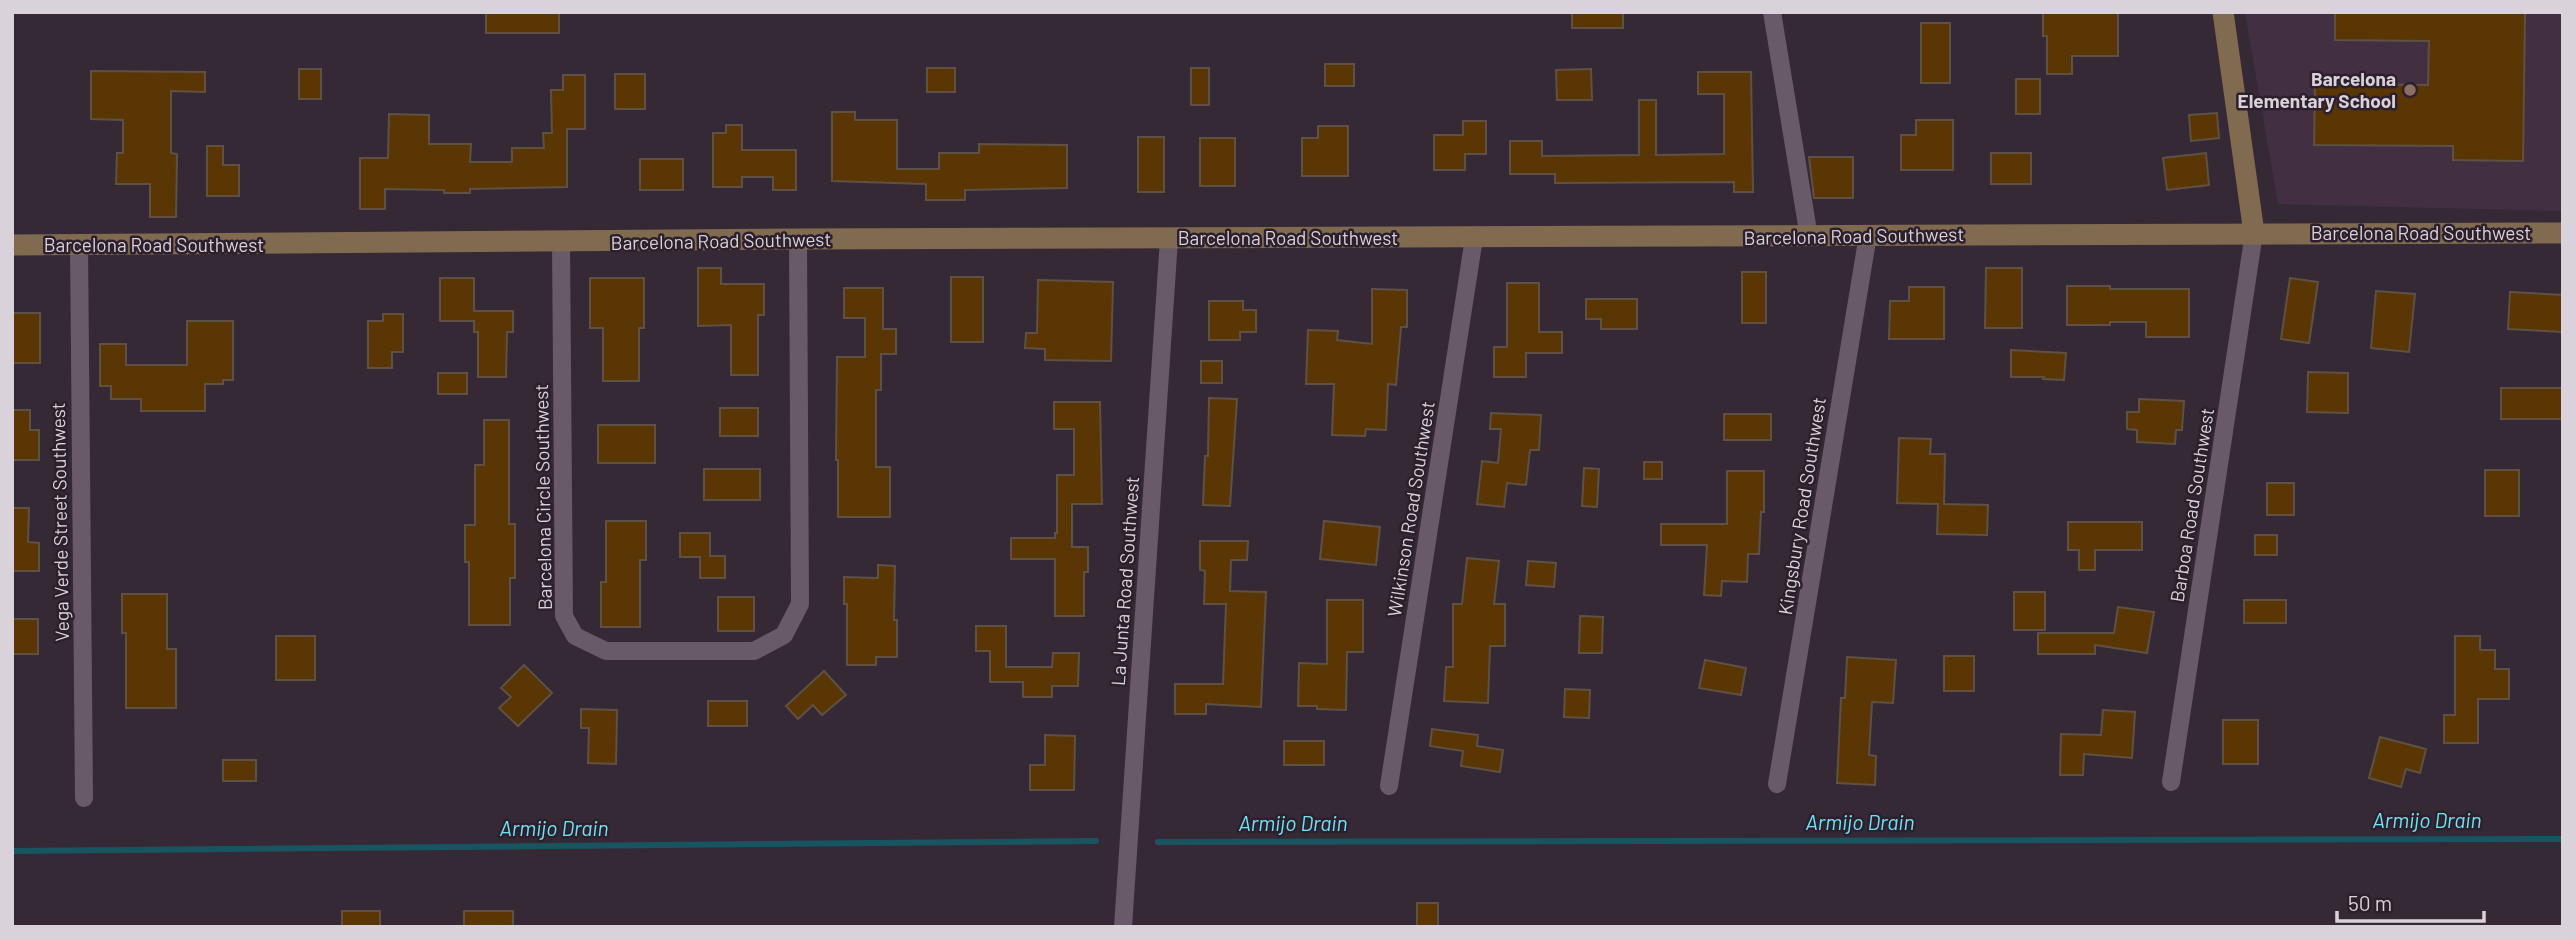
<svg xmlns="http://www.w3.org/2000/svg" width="2575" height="939" font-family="Barlow,sans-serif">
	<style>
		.built { fill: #423042 }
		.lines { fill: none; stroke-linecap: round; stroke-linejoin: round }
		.stream { stroke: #185560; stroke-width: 6 }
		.building { fill: #5a3604; stroke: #5e5143; stroke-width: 2 }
		.street { stroke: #695a69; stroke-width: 18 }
		.secondary { stroke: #806b51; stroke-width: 21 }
		.education-dot { fill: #8d6e63; stroke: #2c202c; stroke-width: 2.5 }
		.labels { text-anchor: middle; stroke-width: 5; stroke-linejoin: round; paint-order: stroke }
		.poi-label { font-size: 19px; font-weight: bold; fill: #dad2da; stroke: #2c202c; text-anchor: end }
		.street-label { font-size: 19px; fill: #dad2da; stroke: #2c202c }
		.water-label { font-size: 21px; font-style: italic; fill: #6fe2f8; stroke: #2c202c }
	</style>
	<rect width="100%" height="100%" fill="#362936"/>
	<path class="built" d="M2245 12H2563V211L2278 204Z"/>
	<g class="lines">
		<path class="stream" d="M1158 842 2563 839
			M12 851 1096 841"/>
	</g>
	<path class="building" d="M486 12H559V33H486Z
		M1572 12H1623V28H1572Z
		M2043 12H2118V56H2072V74H2047V36H2043Z
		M2335 12H2525L2523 161 2453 160V146L2314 145 2315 84 2428 85 2429 41 2335 40Z
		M1921 23H1950V83H1921Z
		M1325 64H1354V86H1325Z
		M927 68H955V92H927Z
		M1191 68H1209V105H1191Z
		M299 69H321V99H299Z
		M1591 69 1592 100H1557L1556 70Z
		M91 71 205 72V92L171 91V153L177 154 176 217H150V184H116L117 153H123V120L91 119Z
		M1698 72H1751L1753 192H1734V182L1555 183V174H1510V141H1542V156L1639 155V100H1656V155L1724 154V94H1698Z
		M615 74H645V109H615Z
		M563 75H585V129H567V187L470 189V193H444V190L385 189V209H360V158H388L389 114 429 115V144H471L470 162H512V148H544L543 133H552L551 90H563Z
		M2016 79H2040V114H2016Z
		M832 112H855V120H897V169H939V153H979V144L1067 145V188L965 190V200H926V184L832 181Z
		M2217 113 2219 138 2191 141 2189 115Z
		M1916 120H1953V170H1901V135H1916Z
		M1463 121H1486V154H1465V170H1434V135H1463Z
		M726 125H742V150H796V190H773V177H742V187H713V133H726Z
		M1318 126H1348V176H1302V138H1318Z
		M1138 137H1164V192H1138Z
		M1200 138H1235V186H1200Z
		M207 146H223V165H239V196H207Z
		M1991 153H2031V184H1991Z
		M2206 153 2209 185 2167 190 2163 158Z
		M1809 157H1853V198H1814Z
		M640 159H683V190H640Z
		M698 268H721V284H764V315H758V375H731V325L698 326Z
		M1986 268H2022V328H1985Z
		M1742 272H1766V323H1742Z
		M951 277H983V342H951Z
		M440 278H474V311H513V332H507L506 377H478V332H474V321H440Z
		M590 278H644V328H639V381H603V328H590Z
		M2290 278 2318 282 2309 343 2281 339Z
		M1038 280 1113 282 1111 361 1045 360V349L1025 348 1026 333H1037Z
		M1507 283H1539V332H1562V353H1526V377H1494V347H1507Z
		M2067 286H2110V289H2189V337H2146V322H2110V325H2067Z
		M1909 287H1944V339H1889L1890 301H1909Z
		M844 288H883V329H896V354H881V390H876V467H890V517H838V460H836L837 357H865V318H844Z
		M1372 289 1407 290V327H1401L1396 385 1388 384 1386 430 1366 429 1365 436 1332 435 1334 384H1306L1308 330 1338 331 1337 340 1372 344Z
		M2376 291 2415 294 2409 352 2371 348Z
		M2510 292 2563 295V332L2508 329Z
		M1586 299H1637V329H1601V319H1586Z
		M1209 301H1243V310H1256V332H1240V340H1209Z
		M12 313H40V363H12Z
		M383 314H403V352H392V368H368V321H383Z
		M187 321H233V380H223V384H205V411H141V399H111V386H100V344H126V365H187Z
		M2011 350 2066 353 2064 380 2043 379 2044 377H2011Z
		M1201 361H1222V383H1201Z
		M2308 372 2348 373V413L2307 412Z
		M438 373H467V394H438Z
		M2501 388H2563V419H2501Z
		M1209 398 1237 399 1230 506 1203 505 1205 456H1208Z
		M2139 399 2184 401 2182 430H2176L2175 444 2137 442V430L2127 429V412H2139Z
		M1054 402H1100L1102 504H1072V547H1088V572H1084V616H1055V559H1011V538H1055V533H1057V475H1074V429H1054Z
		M720 408H758V436H720Z
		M12 410H30V430H39V460H12Z
		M1491 413 1541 415 1539 450H1530L1526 485 1507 483 1504 507 1477 504 1482 461 1498 463 1501 429H1490Z
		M1724 414H1771V440H1724Z
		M484 420H509V524H515V578H510V625H469V562H465V525H475V465H484Z
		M598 425H655V463H598Z
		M1899 438 1931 439 1930 454H1945L1944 504 1988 505 1987 535 1937 534 1938 504 1897 503Z
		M1644 462H1662V479H1644Z
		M1584 468 1599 469 1597 507 1582 506Z
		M704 469H760V500H704Z
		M2485 470H2519V516H2485Z
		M1727 471H1764V512H1761L1759 554H1748L1747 582 1722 581 1721 596 1704 595 1707 545H1661V524H1727Z
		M2267 483H2294V515H2267Z
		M12 508H29L28 542 39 543V571H12Z
		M606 521H646V560H640V627H601V582H606Z
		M1324 521 1380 527 1376 565 1320 559Z
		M2068 522H2142V550H2095V570H2079V550H2068Z
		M680 533H710V556H725V578H700V557H680Z
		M2255 535H2277V555H2255Z
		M1200 541H1248L1247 560H1231L1230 591 1266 592 1261 707 1206 704V714H1175V684H1223L1226 604H1204L1205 571 1200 570Z
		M1467 558 1499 561 1494 604H1505V646H1490L1488 703 1444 701 1446 667H1453V604H1462Z
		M1528 561 1556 563 1554 587 1526 585Z
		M878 565 895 566 894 620H897V657H876V665H847V604H844V577L878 578Z
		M2014 592H2045V630H2014Z
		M122 594H167V649H176V708H126V633H122Z
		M718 597H754V631H718Z
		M1327 600H1363V652H1347L1346 710 1317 709V706H1298L1299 663 1327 664Z
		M2244 600H2286V623H2244Z
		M2118 607 2154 612 2147 653 2095 645V654H2038V633H2114Z
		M1580 616 1603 617 1602 653H1579Z
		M12 619H38V654H12Z
		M976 626H1006V667H1052L1053 653H1079L1078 686H1052V697H1023V682H990V651H976Z
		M276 636H315V680H276Z
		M2455 636H2480V650H2495V669H2509V699H2478V743H2444V715H2455Z
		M1944 656H1974V691H1944Z
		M1847 657 1896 660 1893 703 1872 702 1869 755 1876 756 1875 785 1837 783 1841 698H1845Z
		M1705 660 1746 668 1741 695 1699 688Z
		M524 665 552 693 518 726 499 708 511 697 501 688Z
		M824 671 846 695 822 715 813 705 798 719 786 706Z
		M1565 689 1590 690 1589 718 1564 717Z
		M708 701H747V726H708Z
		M581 709 617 710 616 764 588 763 589 728H581Z
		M2103 710 2135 712 2132 758 2084 754 2083 775H2060L2061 734 2101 735Z
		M2223 720H2258V764H2223Z
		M1432 729 1478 735 1477 746 1503 750 1500 772 1461 766 1463 751 1430 746Z
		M1045 735 1075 736 1074 790H1030V765H1045Z
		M2380 737 2426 749 2420 773 2406 769 2401 787 2369 778Z
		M1284 741H1324V765H1284Z
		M223 760H256V781H223Z
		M1417 903H1438V927H1417Z
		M342 911H380V927H342Z
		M464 911H513V927H464Z"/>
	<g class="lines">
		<path class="street" d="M1772 12 1809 237
			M561 243 564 616 575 636 606 651H754L784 635 800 604 798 239
			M79 245 84 798
			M2171 782 2254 233
			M1777 784 1868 235
			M1389 786 1474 238
			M1123 927 1169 239"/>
		<path class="secondary" d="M2223 12 2254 233
			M12 245 798 239 2563 233"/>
	</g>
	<circle class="education-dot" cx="2410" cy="90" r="7"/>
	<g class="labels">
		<g class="poi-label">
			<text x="2396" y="86">Barcelona<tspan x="2396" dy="22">Elementary School</tspan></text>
		</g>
		<g class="street-label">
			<text x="2421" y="240">Barcelona Road Southwest</text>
			<text transform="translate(1854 236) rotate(-1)" y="7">Barcelona Road Southwest</text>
			<text x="1288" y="245">Barcelona Road Southwest</text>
			<text transform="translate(721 241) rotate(-1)" y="7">Barcelona Road Southwest</text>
			<text x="154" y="252">Barcelona Road Southwest</text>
			<text transform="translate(543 497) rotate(-91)" y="7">Barcelona Circle Southwest</text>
			<text transform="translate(2192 505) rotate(-81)" y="7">Barboa Road Southwest</text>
			<text transform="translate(1802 506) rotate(-81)" y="7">Kingsbury Road Southwest</text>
			<text transform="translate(1411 509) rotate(-81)" y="7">Wilkinson Road Southwest</text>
			<text transform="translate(60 522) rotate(-91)" y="7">Vega Verde Street Southwest</text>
			<text transform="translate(1125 581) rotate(-86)" y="7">La Junta Road Southwest</text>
		</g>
		<g class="water-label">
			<text x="2427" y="828">Armijo Drain</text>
			<text x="1860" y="830">Armijo Drain</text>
			<text x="1293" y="831">Armijo Drain</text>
			<text x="554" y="836">Armijo Drain</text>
		</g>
	</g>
	<rect width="2575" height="939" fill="none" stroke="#dad2da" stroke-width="28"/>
	<path d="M2337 911v10h147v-10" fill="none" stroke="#dad2da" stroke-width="3.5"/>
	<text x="2348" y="911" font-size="21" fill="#dad2da" stroke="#2c202c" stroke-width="5" paint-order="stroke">50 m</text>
</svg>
